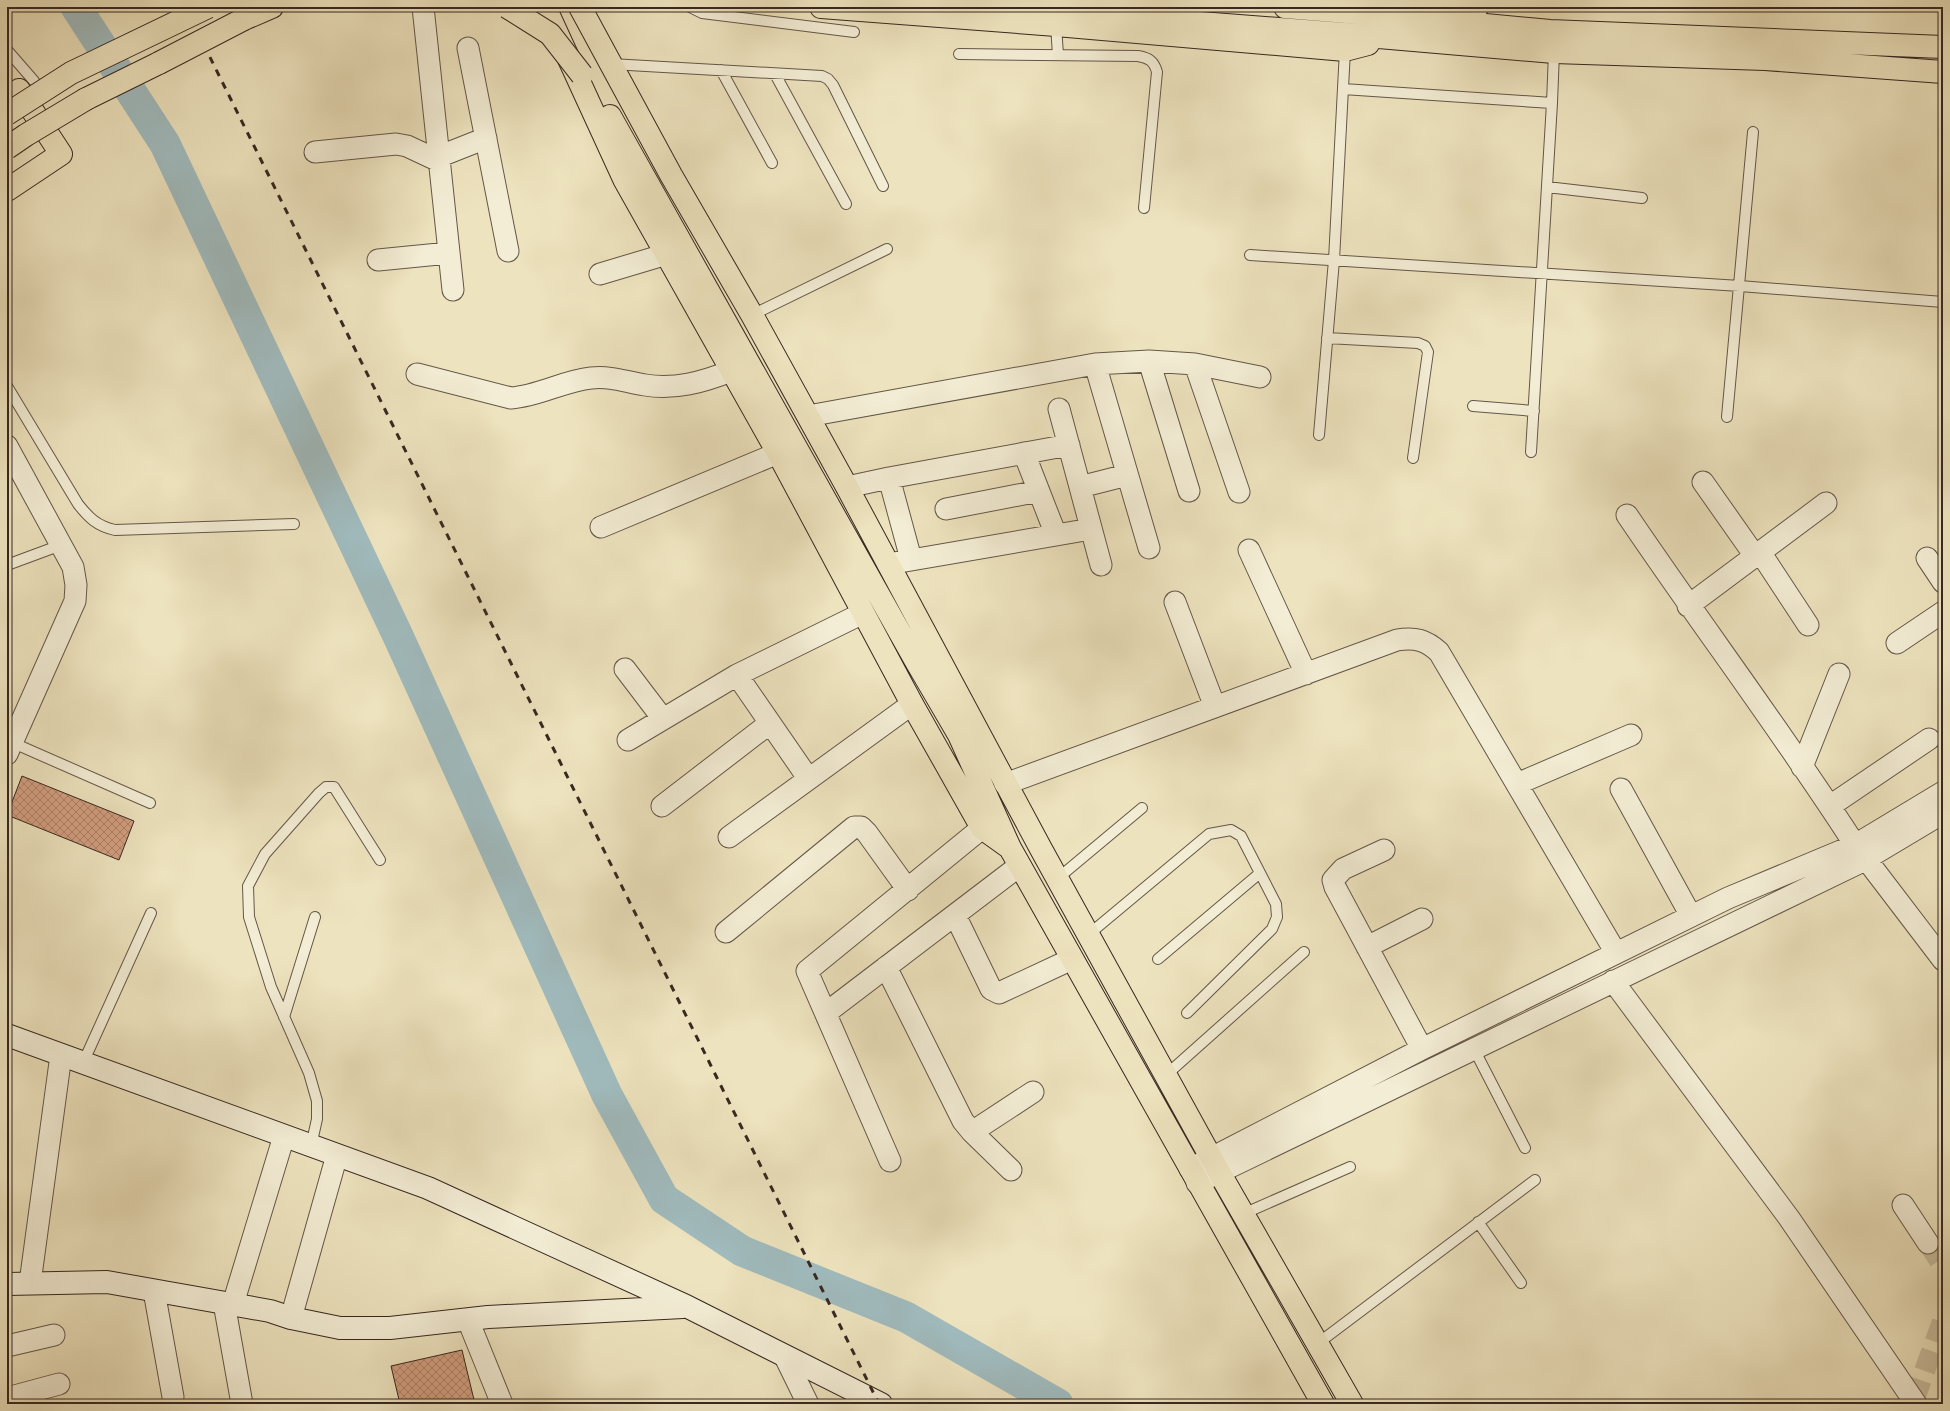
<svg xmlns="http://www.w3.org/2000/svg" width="1950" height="1411" font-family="'IM FELL DW Pica',serif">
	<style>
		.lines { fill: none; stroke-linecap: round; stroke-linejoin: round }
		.river { stroke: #a0bbbe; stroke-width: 31 }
		.building { fill: url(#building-cross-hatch); stroke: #372821 }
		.street-tunnel { stroke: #c9be9f; stroke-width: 21; stroke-dasharray: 21 10; stroke-linecap: butt }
		.lane-casing { stroke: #645748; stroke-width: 12 }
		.street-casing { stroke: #645748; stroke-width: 23 }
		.secondary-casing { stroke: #372821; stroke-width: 24 }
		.primary-casing { stroke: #372821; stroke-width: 24 }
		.highway-casing { stroke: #372821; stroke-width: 24 }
		.lane { stroke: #f3edd5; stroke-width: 10 }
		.street { stroke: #f3edd5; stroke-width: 21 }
		.secondary { stroke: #f3edd5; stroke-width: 22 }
		.primary { stroke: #ede3be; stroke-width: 22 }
		.highway { stroke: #ede3be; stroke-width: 22 }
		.rail { stroke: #372821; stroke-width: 3; stroke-dasharray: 7 7; stroke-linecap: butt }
		.primary-bridge-casing { stroke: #372821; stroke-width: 24; stroke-linecap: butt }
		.primary-bridge { stroke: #ede3be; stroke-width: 22 }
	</style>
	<defs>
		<pattern id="building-cross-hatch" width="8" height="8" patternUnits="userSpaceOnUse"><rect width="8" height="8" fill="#d29e7f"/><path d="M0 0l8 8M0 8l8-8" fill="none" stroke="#ab8168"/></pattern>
	</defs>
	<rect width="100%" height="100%" fill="#ede3be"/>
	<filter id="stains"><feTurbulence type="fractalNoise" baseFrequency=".005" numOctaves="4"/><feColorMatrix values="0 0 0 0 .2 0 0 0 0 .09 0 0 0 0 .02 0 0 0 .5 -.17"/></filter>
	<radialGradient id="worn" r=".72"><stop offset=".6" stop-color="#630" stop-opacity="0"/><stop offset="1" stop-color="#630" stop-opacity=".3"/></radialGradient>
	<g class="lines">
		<path class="river" d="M76 7 165 144 398 636 607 1095 664 1199 742 1251 906 1317 1058 1404"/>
	</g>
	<path class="building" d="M22 776 134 821 119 860 7 815Z
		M462 1350 475 1404H400L391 1366Z"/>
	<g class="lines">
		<path class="street-tunnel" d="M1928 1243 1943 1266
			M1914 1400 1943 1320"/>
		<g class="lane-casing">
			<path id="lane" d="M690 7 702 13 854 32
				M1056 25 1058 55
				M7 50 34 81
				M959 54 1138 56C1149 58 1154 61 1157 72L1144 208
				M611 64 822 76 828 79 833 85 883 186
				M721 70 772 163
				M775 74 846 204
				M1343 89 1552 103
				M1547 187 1642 198
				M1250 255 1740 286 1943 302
				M752 315 887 249
				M1327 338 1418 343 1425 346 1428 352 1413 458
				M7 386 78 504C89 518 97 526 115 530L294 524
				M1473 406 1534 411
				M1727 417 1753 132
				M1319 435 1334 260 1345 50
				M1531 452 1552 103 1554 52
				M7 565 61 545
				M11 742 150 803
				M1057 879 1142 808
				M1088 935 1209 834 1231 830 1241 836 1276 904 1277 917 1272 929 1187 1013
				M1158 959 1260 873
				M284 1017 315 917
				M1474 1049 1525 1148
				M83 1063 151 913
				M1166 1075 1304 952
				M311 1146 317 1119V1101L309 1073 271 987 249 917 248 886 265 854 319 793 326 787H334L380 860
				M1243 1214 1350 1167
				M1478 1222 1521 1283
				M1317 1344 1535 1180"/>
		</g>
		<g class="street-casing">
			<path id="street" d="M423 7 453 290
				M1448 21 1478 7
				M468 48 508 251
				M315 152 396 144 407 146 439 161
				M438 157 486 138
				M378 260 449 253
				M600 274 667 254
				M1149 361 1189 491
				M1095 364 1149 548
				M1195 364 1239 492
				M417 374 511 398C539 396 563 381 591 378 613 376 625 382 645 385 675 390 703 382 731 371
				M1059 409 1101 565
				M808 416 1095 364 1149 361 1195 364 1260 377
				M7 446 73 567 76 585 75 601 7 754
				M1024 453 1056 535
				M889 478 911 559
				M1703 482 1755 556
				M847 487 889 478 1069 445
				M1080 487 1127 475
				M946 509 1039 491
				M1627 515C1702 626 1783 733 1855 845
				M601 527 778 453
				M1249 550 1306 674
				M1760 552 1808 625
				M1927 558 1943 582
				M888 564 1091 529
				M1175 602 1215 707
				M1688 606 1826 503
				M1897 643 1943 612
				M625 669 663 719
				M737 675 808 778
				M628 740 737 675 863 613
				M1802 767 1839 674
				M1005 784 1397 640C1415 637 1426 640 1439 652L1616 953
				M1517 784 1631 735
				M1621 789 1691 916
				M662 806 770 723
				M1830 806 1929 739
				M729 837 912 704
				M1384 850 1343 869 1333 880 1335 887 1422 1049
				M1866 859 1943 960
				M955 915 991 989 999 993 1072 959
				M726 932 854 827H861L867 833 908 890
				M1367 947 1422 919
				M886 967 963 1121 972 1132 1011 1170
				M1613 981 1789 1218 1916 1404
				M826 1013 1019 866
				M972 1132 1033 1092
				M890 1161 807 971 982 828
				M1190 1169 1422 1049 1728 898 1855 845 1943 792
				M1197 1183 1861 862 1943 813
				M1903 1205 1928 1243
				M30 1283 61 1055
				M154 1291 173 1397
				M224 1303 242 1404
				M233 1304 284 1136
				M291 1318 337 1155
				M468 1320 502 1404
				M7 1346 54 1335
				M785 1357 808 1404
				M7 1398 59 1384"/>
		</g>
		<g class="secondary-casing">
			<path id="secondary" d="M7 1035 428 1188 686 1306 881 1404
				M7 1284 107 1282 270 1311 291 1318 340 1328H390L488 1317 683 1307"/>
		</g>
		<g class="primary-casing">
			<path id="primary" d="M545 7 624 179 778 453 912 704 982 828 1010 848 1323 1404
				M580 7 671 175 752 315 847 487 1041 849 1219 1172 1352 1404
				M993 7 1344 34
				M1285 7 1347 12
				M244 19 272 7
				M7 99 19 90 61 154 7 190
				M86 99 159 63
				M610 116 917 663 959 735 1010 848"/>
		</g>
		<g class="highway-casing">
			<path id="highway" d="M821 7 1056 25 1345 50 1368 44
				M1347 12 1550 31 1943 47
				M1344 34 1554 52 1765 59 1943 72"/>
		</g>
		<use href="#lane" class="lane"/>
		<use href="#street" class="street"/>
		<use href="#secondary" class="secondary"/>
		<use href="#primary" class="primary"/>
		<use href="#highway" class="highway"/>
		<path class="rail" d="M185 7 879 1404"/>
		<g class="primary-bridge-casing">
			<path id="primary-bridge" d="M507 7 550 34 582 75
				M159 63 244 19
				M7 114 71 73 208 7
				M7 148 26 135 86 99"/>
		</g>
		<use href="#primary-bridge" class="primary-bridge"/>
	</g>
	<rect width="1950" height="1411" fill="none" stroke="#ede3be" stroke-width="24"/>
	<rect x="8" y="8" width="1934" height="1395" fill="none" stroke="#372821" stroke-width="2"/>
	<rect x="12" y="12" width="1926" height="1387" fill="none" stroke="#372821"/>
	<rect width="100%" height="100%" filter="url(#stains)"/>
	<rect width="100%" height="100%" fill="url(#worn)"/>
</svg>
